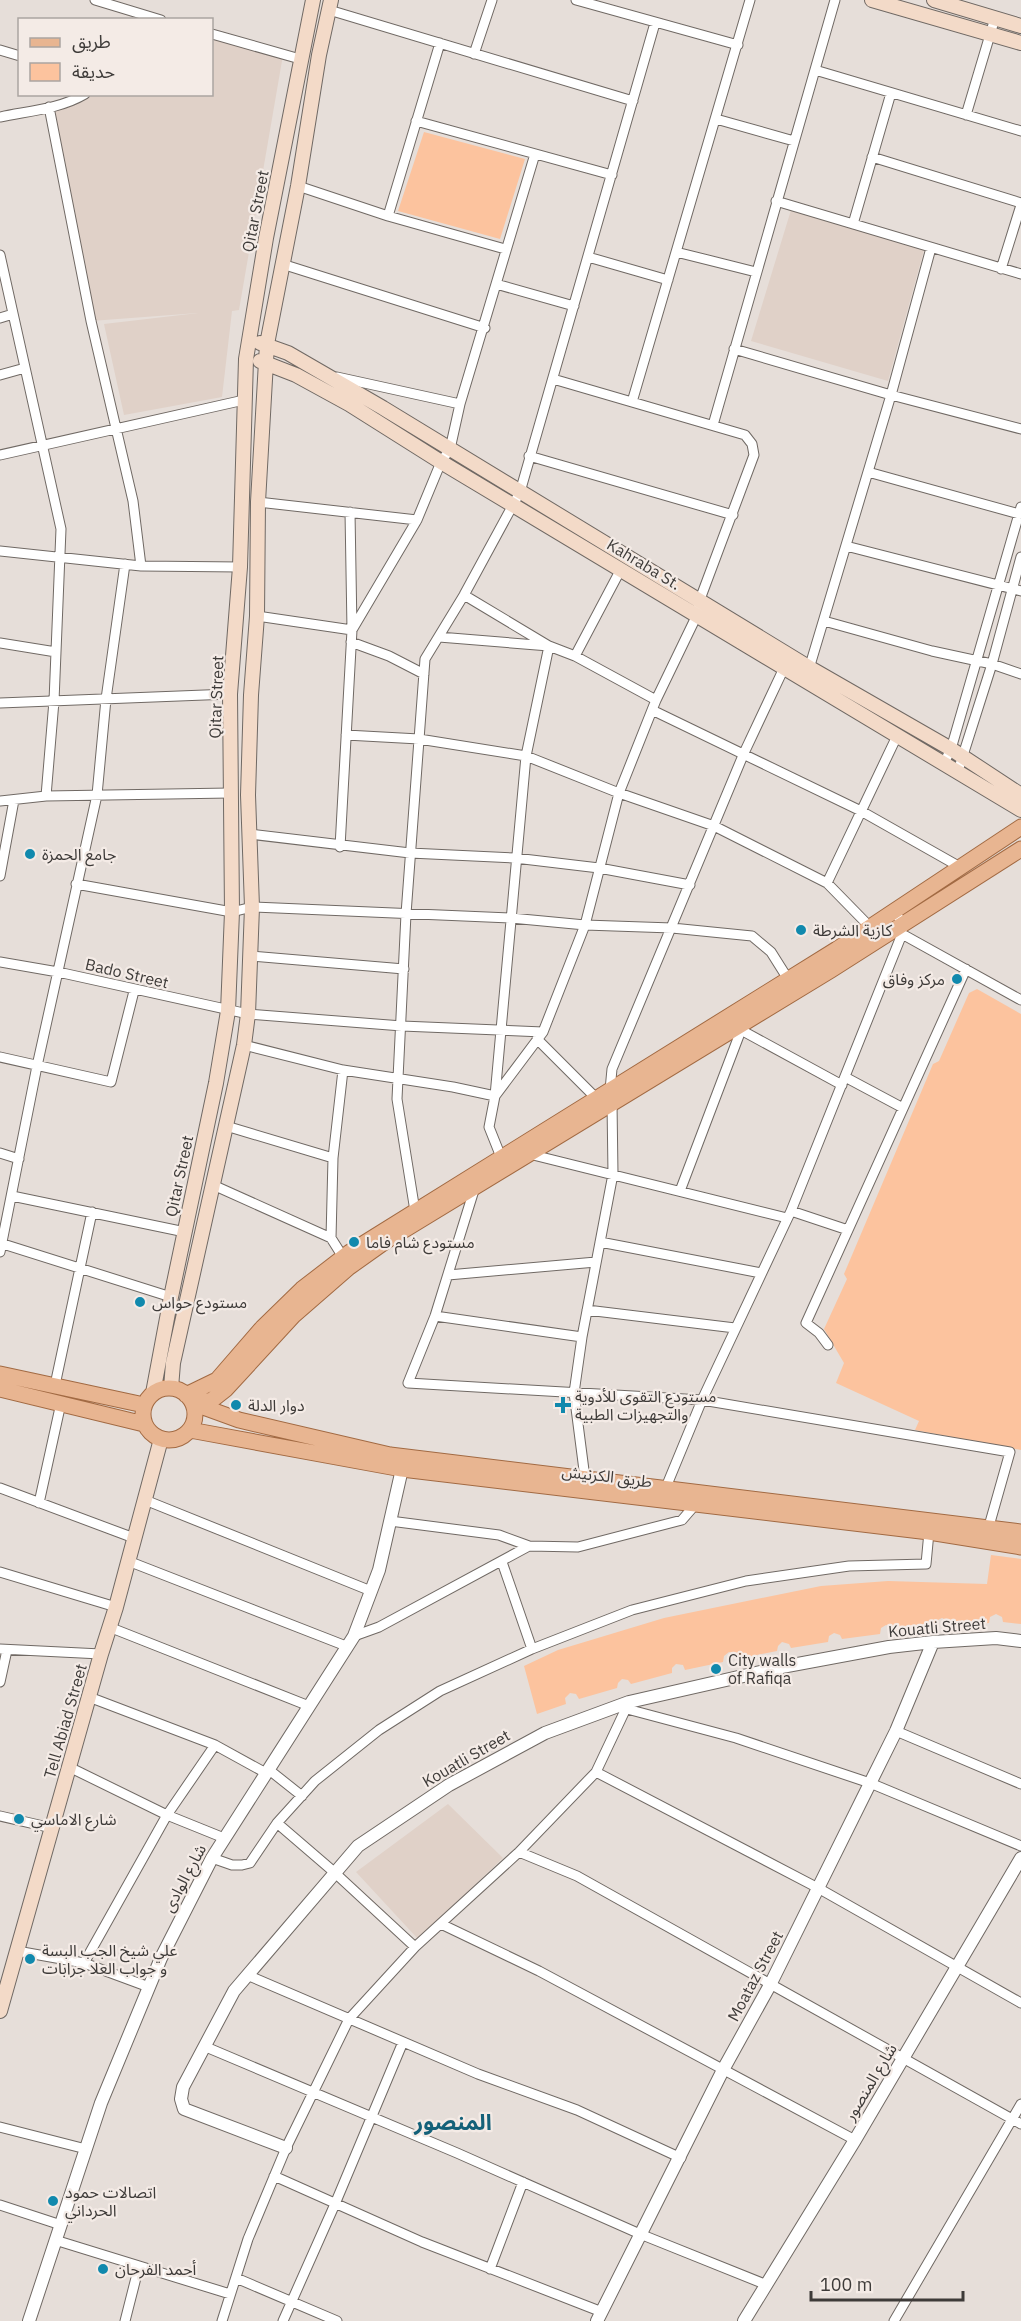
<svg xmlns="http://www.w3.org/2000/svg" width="1021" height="2321" font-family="'IBM Plex Sans','Noto Sans Arabic',sans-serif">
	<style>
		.built { fill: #e0d1c8 }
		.green { fill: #fcc39e }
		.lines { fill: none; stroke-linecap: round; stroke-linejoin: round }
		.minor-casing { stroke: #706964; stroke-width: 11 }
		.tertiary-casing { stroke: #706964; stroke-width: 14 }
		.secondary-casing { stroke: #706964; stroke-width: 16 }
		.primary-casing { stroke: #a26a43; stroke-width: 17 }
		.minor { stroke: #fff; stroke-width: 9 }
		.tertiary { stroke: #fff; stroke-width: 12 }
		.secondary { stroke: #f3dac8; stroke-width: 14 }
		.primary { stroke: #e8b591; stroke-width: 15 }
		.poi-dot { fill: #1189ad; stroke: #f4ebe6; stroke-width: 2 }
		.labels { text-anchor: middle; stroke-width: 4.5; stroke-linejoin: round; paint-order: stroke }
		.street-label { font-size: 16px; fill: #3e3b39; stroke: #f4ebe6 }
		.poi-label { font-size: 16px; fill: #3e3b39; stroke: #f4ebe6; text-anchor: start }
		.district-label { font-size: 22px; font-weight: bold; fill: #146179; stroke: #f4ebe6 }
	</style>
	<rect width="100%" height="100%" fill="#e6ded9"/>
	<path class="built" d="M212 34 283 55 239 310 232 311 222 397 124 415 104 324 198 313 91 321 49 107 85 95 212 94Z
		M791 210 924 250 888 381 751 341Z
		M448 1804 503 1858 418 1939 356 1872Z"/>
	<path class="green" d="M424 132 525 159 500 239 398 211Z
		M977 989 1021 1014V1450L915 1430 919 1421 836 1383 844 1363 824 1329 847 1279 844 1274 933 1064 939 1061 969 993Z
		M991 1555 1021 1559V1624L1003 1622 1002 1617 996 1614 990 1617 989 1623 949 1626 948 1621 942 1618 936 1621 935 1627 894 1632 892 1627 886 1625 881 1628 880 1634 842 1639 840 1635 834 1633 829 1636 828 1642 791 1648 789 1644 782 1642 778 1646 777 1651 737 1659 735 1654 729 1652 724 1656 723 1662 685 1670 683 1665 676 1664 672 1668V1673L631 1684 628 1680 622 1679 618 1683 617 1688 579 1699 576 1694 570 1693 565 1698 566 1704 537 1714 524 1666 558 1650 664 1618 821 1586 888 1581 987 1584Z"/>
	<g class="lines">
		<g class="minor-casing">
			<path id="minor" d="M95 0 161 20
				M576 0 738 45
				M329 10 633 101
				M212 34 300 59
				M0 50 20 56
				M474 54 492 0
				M815 70 1021 131
				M49 107 91 321 133 501 141 566
				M966 115 995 18
				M0 117C28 111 60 109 85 94
				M716 119 794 141
				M416 121 612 175
				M872 157 1021 203
				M298 186 388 216 505 249
				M776 201 1021 274
				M388 216 440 43
				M853 224 891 93
				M676 252 756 272
				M0 255 61 529 54 701 46 796
				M588 257 668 280
				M282 264 485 328
				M1001 269 1021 205
				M496 284 574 306
				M0 318 13 314
				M734 349 891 395 1021 429
				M0 375 25 368
				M337 377 460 404
				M632 402 750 0
				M713 425 835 0
				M0 455 244 400
				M529 456 733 515
				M868 472 1019 514
				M258 502 417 520
				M846 546 1021 591
				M0 551 141 566 240 567
				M464 595 549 646 526 756 495 1096 489 1127 501 1157
				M257 616 352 630 417 520 441 462 450 449 460 404 535 154
				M824 621 932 651 992 664 1021 674
				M439 637 549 646 575 656 656 700
				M351 642 389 656 424 674
				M0 643 56 652
				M575 656 621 569
				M808 672 891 395 931 248
				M0 703 230 694
				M652 710 861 811 960 867
				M346 735 419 739 526 756 619 793 714 826 827 883 873 930
				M944 763 951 749 1021 507
				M958 771 992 664 1021 557
				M0 801 46 796 230 793
				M249 834 410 853 515 858 599 868 690 885
				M340 847 352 630 350 512
				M0 876 14 800
				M827 883 897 736
				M76 884 232 912 252 907 511 918 585 925 672 928 752 936 771 952 788 979
				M902 934 1021 1000
				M251 956 404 969
				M0 962 58 972 248 1014 402 1026 543 1032
				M741 1030 842 1085
				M537 1039 596 1098
				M244 1045 343 1070 453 1087 495 1096 543 1032 585 925 619 793 656 700 697 615 699 602 754 455 752 444 745 435 553 379
				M0 1057 111 1082 134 991
				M845 1077 903 1108
				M610 1090 612 1069 744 753 784 668
				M226 1126 333 1158
				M0 1153 19 1159
				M529 1154 787 1218
				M213 1185 331 1238
				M475 1187 435 1316 408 1383 702 1400 1010 1452 989 1526
				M680 1191 743 1025
				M12 1196 185 1232
				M415 1211 397 1099 406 914 425 659 464 595 520 492 655 23
				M791 1211 848 1230
				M600 1242 761 1273
				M0 1243 171 1297
				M0 1252 37 1066 97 795 106 699 125 564
				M343 1257 331 1238 333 1158 343 1070
				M448 1275 596 1262
				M587 1310 735 1328
				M435 1316 582 1337
				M828 1345 819 1333 806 1323 966 969
				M55 1385 92 1212
				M585 1478 574 1393 582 1337 613 1174 612 1103
				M0 1488 134 1538
				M664 1492 702 1400 791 1211 902 934V924L895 911
				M145 1500 371 1591
				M39 1503 61 1403
				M390 1521 499 1535 529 1546
				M128 1561 346 1646
				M502 1562 532 1649
				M0 1572 116 1607
				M109 1627 309 1706
				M354 1636 379 1627 529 1546 578 1547 682 1520 695 1505
				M0 1649 101 1654
				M0 1682 7 1650
				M89 1697 215 1745
				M627 1709 736 1738 870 1783 1021 1846
				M896 1731 1021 1784
				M69 1767 167 1815 224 1838
				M268 1769 302 1796
				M596 1772 818 1888 1021 2003
				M0 1816 52 1828
				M277 1823 334 1872 415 1947
				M519 1852 577 1876 1021 2124
				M212 1858 232 1865H242L250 1863 277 1823 315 1781 379 1730 440 1691 532 1649 632 1610 746 1581 849 1566 926 1564 929 1532
				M441 1924 539 1971 855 2140
				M17 1951 84 1963 149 1987
				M84 1963 167 1815 215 1745 266 1773
				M247 1975 478 2074 577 2110 681 2158
				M206 2047 457 2153 640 2234 767 2285
				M0 2127 86 2149
				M274 2176 422 2242 602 2312
				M0 2205 61 2225
				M55 2240 230 2294
				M490 2269 523 2182
				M236 2278 337 2321
				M125 2321 139 2266
				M222 2321 248 2239 286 2148 349 2019 415 1947 519 1852 596 1772 629 1702
				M283 2321 335 2204 403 2042
				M894 2321 1021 2104"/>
		</g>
		<g class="tertiary-casing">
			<path id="tertiary" d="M286 2148 184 2109 181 2099 183 2087 234 1991 358 1846 449 1785 545 1733 629 1702 787 1666 889 1647 933 1642 996 1638 1021 1641
				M29 2321 101 2103 161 1958 212 1858 354 1636 379 1570 402 1469
				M597 2321 724 2068 770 1985 896 1731 933 1642
				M744 2321 855 2140 1021 1858"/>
		</g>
		<g class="secondary-casing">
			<path id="secondary" d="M872 0 1021 43
				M934 0 1021 26
				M260 343 288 353 383 408 810 668 951 749 1021 795
				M260 361 296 375 349 404 441 462 1021 810
				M171 1388 173 1363 244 1045 248 1014 252 907 248 795 251 695 257 616 258 502 267 344 298 186 319 55 331 0
				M153 1393 171 1297 216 1083 228 1011 232 912 230 694 240 567 246 359 266 238 313 0
				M0 2011 101 1654 116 1607 161 1439"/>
		</g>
		<g class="primary-casing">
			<path id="primary" d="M0 1374 144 1405
				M143 1414a26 26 0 1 1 52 0a26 26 0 1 1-52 0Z
				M0 1389 144 1424
				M186 1395 217 1380 263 1327 302 1289 350 1252 837 949 1021 827
				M194 1404 212 1400 226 1389 294 1315 348 1268 386 1241 831 970 1021 849
				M195 1404 239 1420 390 1455 1021 1532
				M190 1430 402 1469 929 1532 1021 1547"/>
		</g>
		<use href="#minor" class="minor"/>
		<use href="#tertiary" class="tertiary"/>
		<use href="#secondary" class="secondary"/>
		<use href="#primary" class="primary"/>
	</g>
	<g class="poi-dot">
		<circle cx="30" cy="854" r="6"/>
		<circle cx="801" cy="930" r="6"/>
		<circle cx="957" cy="979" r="6"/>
		<circle cx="354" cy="1242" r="6"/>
		<circle cx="140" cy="1302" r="6"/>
		<circle cx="236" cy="1405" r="6"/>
		<path d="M560 1396h6v6h6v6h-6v6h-6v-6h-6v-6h6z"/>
		<circle cx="716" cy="1669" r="6"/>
		<circle cx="19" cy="1819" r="6"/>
		<circle cx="30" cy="1959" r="6"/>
		<circle cx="53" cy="2201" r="6"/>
		<circle cx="103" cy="2269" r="6"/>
	</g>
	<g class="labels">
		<g class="street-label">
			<text transform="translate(255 211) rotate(-79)" y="6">Qitar Street</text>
			<text transform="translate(644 564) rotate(31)" y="6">Kahraba St.</text>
			<text transform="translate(216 697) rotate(-88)" y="6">Qitar Street</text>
			<text transform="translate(127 973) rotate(13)" y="6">Bado Street</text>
			<text transform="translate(179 1176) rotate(-78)" y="6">Qitar Street</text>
			<text transform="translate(607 1476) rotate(7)" y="6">طريق الكرنيش</text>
			<text transform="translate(937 1627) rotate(-5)" y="6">Kouatli Street</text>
			<text transform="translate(65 1721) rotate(-74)" y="6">Tell Abiad Street</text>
			<text transform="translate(466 1758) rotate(-30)" y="6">Kouatli Street</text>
			<text transform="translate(184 1878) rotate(-62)" y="6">شارع الوادى</text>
			<text transform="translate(755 1976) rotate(-62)" y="6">Moataz Street</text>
			<text transform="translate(870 2082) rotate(-59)" y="6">شارع المنصور</text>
		</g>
		<g class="poi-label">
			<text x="42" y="860">جامع الحمزة</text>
			<text x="813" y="936">كازية الشرطة</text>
			<text x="945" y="985" text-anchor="end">مركز وفاق</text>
			<text x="366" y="1248">مستودع شام فاما</text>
			<text x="152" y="1308">مستودع حواس</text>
			<text x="575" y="1402">مستودع التقوى للأدوية<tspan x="575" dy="18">والتجهيزات الطبية</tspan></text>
			<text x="248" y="1411">دوار الدلة</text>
			<text x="728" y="1666">City walls<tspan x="728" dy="18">of Rafiqa</tspan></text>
			<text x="31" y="1825">شارع الاماسي</text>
			<text x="42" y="1956">علي شيخ الجب البسة<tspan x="42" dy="18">و جواب العلا جرابات</tspan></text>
			<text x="65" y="2198">اتصالات حمود<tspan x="65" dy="18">الحرداني</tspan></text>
			<text x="115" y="2275">أحمد الفرحان</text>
		</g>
		<g class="district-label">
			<text x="453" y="2130">المنصور</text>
		</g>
	</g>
	<rect x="18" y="18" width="195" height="78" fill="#f4ebe6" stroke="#aba5a1" stroke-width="1.5"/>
	<rect x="30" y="38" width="30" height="9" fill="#e8b591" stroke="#aba5a1" stroke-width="1.5"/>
	<text x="72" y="48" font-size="18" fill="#3e3b39">طريق</text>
	<rect x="30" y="63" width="30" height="18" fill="#fcc39e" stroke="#aba5a1" stroke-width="1.5"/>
	<text x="72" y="78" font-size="18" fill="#3e3b39">حديقة</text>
	<path d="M811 2291v9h152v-9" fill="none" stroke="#3e3b39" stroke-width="3"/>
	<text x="820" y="2291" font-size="18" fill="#3e3b39" stroke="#f4ebe6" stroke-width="4.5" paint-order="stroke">100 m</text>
</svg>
